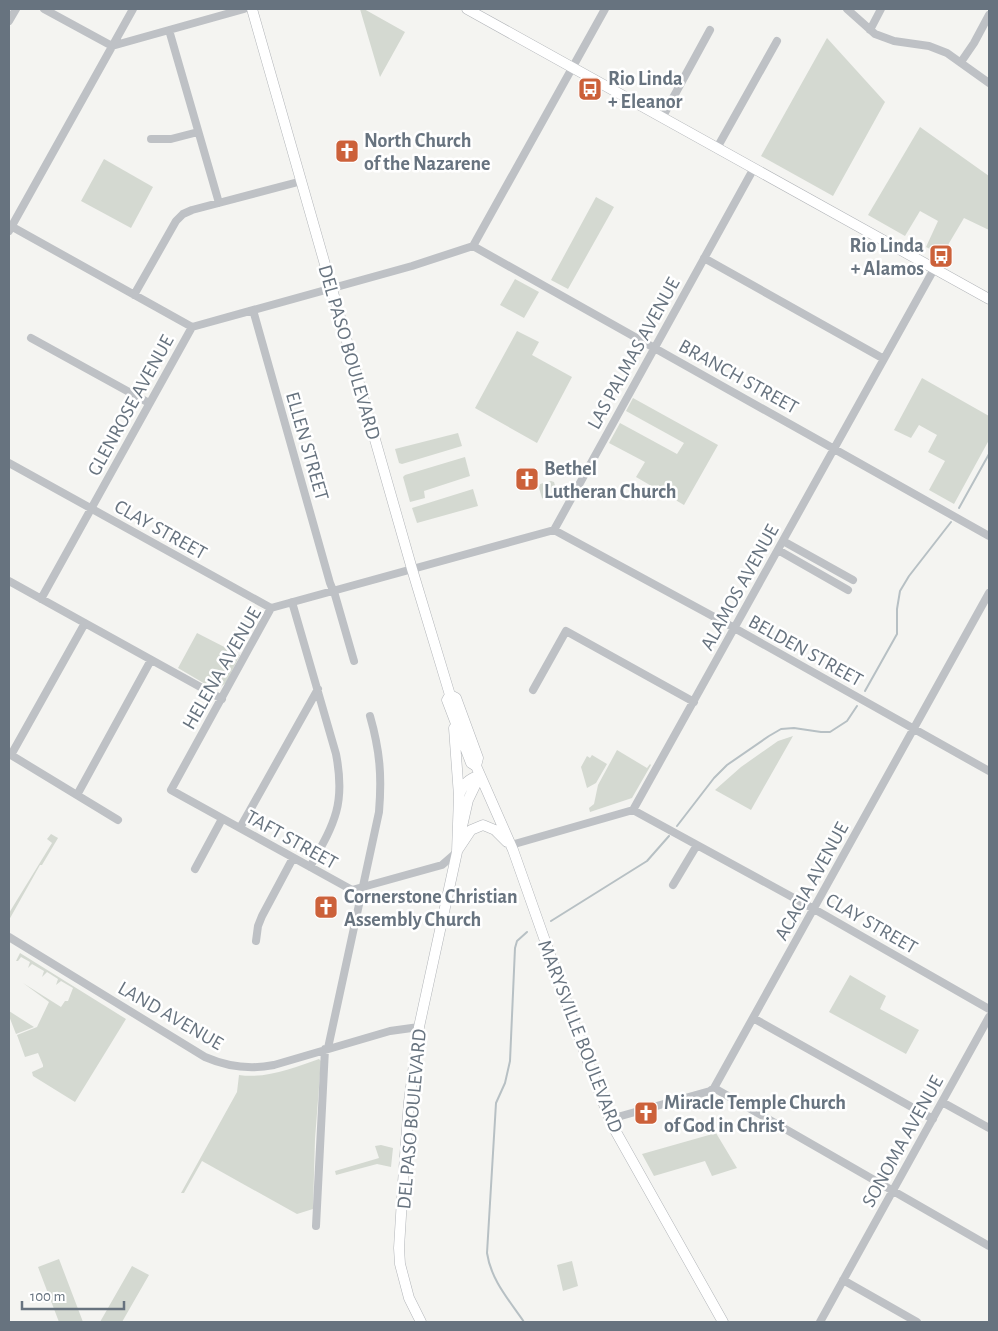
<svg xmlns="http://www.w3.org/2000/svg" width="998" height="1331" font-family="'Alegreya Sans',sans-serif">
	<style>
		.green { fill: #d4d9d1 }
		.lines { fill: none; stroke-linecap: round; stroke-linejoin: round }
		.stream { stroke: #b7c0c4; stroke-width: 2 }
		.major-casing { stroke: #b2b5b9; stroke-width: 11 }
		.minor { stroke: #bec1c5; stroke-width: 8 }
		.major { stroke: #fff; stroke-width: 10 }
		.labels { text-anchor: middle; stroke-width: 5; stroke-linejoin: round; paint-order: stroke }
		.poi-label { font-size: 20px; font-weight: bold; fill: #67737f; stroke: #fff; text-anchor: start }
		.street-label { font-size: 20px; fill: #67737f; stroke: #fff }
	</style>
	<rect width="100%" height="100%" fill="#f4f4f1"/>
	<path class="green" d="M360 9H364L405 32 380 77Z
		M827 38 885 102 833 196 761 156Z
		M920 127 989 176V230L964 218 942 255 926 247 938 221 920 211 905 236 868 215Z
		M104 159 153 187 131 228 81 201Z
		M596 197 614 207 568 289 551 280Z
		M515 279 539 292 524 318 500 305Z
		M517 331 539 342 532 355 572 377 537 443 475 408Z
		M922 378 989 416V440L954 504 929 490 945 461 928 452 937 435 919 425 911 438 894 430Z
		M633 398 718 445 684 505 636 477 645 462 609 443 620 423 677 454 684 443 626 411Z
		M458 433 462 446 402 464 399 463 395 449Z
		M465 457 470 476 424 491 425 498 410 502 403 477 405 475Z
		M551 481 554 482 558 496 545 500 542 498 539 488 540 484Z
		M473 489 478 506 417 523 412 508Z
		M197 633 240 655 226 683 219 688H212L178 668Z
		M793 736 751 810 715 790 741 767 778 741Z
		M617 750 647 768 650 764 651 765 632 798 590 812 589 808 594 804 598 785Z
		M592 755 607 764 596 783 587 788 581 767 587 756 590 758Z
		M51 834 58 838 42 865H40L9 920V913L52 843 47 839Z
		M20 953 126 1019 75 1102 33 1076 32 1072 43 1067V1065L38 1053 25 1057 17 1035 37 1027 49 1002 23 983 61 1007 65 1001H68L73 988 61 981 56 985 58 979 47 972 42 977 44 971 32 964 28 968 30 962 21 957 18 961H16Z
		M850 975 886 996 880 1009 919 1030 906 1054 829 1012Z
		M9 1011 34 1027 16 1034 9 1016Z
		M319 1059 321 1061 315 1139 313 1209 297 1214 202 1161 184 1193H181L237 1092 239 1075C266 1079 294 1068 319 1059Z
		M716 1133 737 1168 712 1176 705 1161 654 1176 642 1154Z
		M381 1145 393 1148 391 1167 377 1164 336 1175 335 1171 379 1158 375 1146Z
		M59 1259 83 1322H59L38 1267Z
		M572 1261 578 1286 563 1291 557 1265Z
		M132 1266 149 1275 122 1322H100Z"/>
	<g class="lines">
		<path class="stream" d="M959 508 989 454
			M865 691 897 634V609L900 591 909 576 951 522
			M677 826 714 778 727 765 769 736 781 729 794 728 821 732H830L847 721 857 706
			M551 921 647 861 669 836
			M524 1322C509 1300 491 1280 487 1253L496 1103 505 1083 510 1061 515 948 517 941 527 932"/>
		<g class="major-casing">
			<path id="major" d="M252 9 412 569 450 695
				M467 9 989 299
				M450 695 447 700 471 763 476 766 480 775 513 850 580 1040 611 1123 723 1322
				M450 695 456 698 478 758 476 766
				M459 795C464 783 469 779 480 775
				M461 831 468 800 480 775
				M457 851 471 830 483 825 495 830 507 842
				M421 1322 409 1298 400 1264 399 1248 403 1183 409 1102 419 1027 457 852 459 796 454 728"/>
		</g>
		<path class="minor" d="M44 9 112 46 244 9
			M847 9 875 34 894 41 929 46 947 53 989 83
			M9 21 16 9
			M169 30 219 203
			M870 30 881 9
			M961 62 974 43 989 15
			M662 118 710 30
			M151 139H171L198 132
			M717 148 777 41
			M9 225 192 327
			M9 231 133 9
			M473 246 989 536
			M704 258 884 359
			M134 295 176 221 183 214 192 210 302 181
			M253 310 330 583 335 595 354 661
			M31 338 149 403
			M9 463 271 608
			M554 530 729 625 989 771
			M783 541 853 580
			M778 550 848 590
			M9 581 222 699
			M41 599 192 327 412 266 473 246 605 9
			M292 602 336 754C346 805 334 824 310 867
			M85 623 11 755 118 820
			M533 690 566 631 694 702
			M77 795 151 660
			M633 810 814 909 989 1009
			M240 828 318 689
			M511 845 633 810 934 269
			M457 852 442 865 352 890 171 790 271 608 554 530 754 168
			M195 869 222 819
			M673 885 697 845
			M9 937 205 1057C228 1067 249 1070 274 1065L390 1031 419 1027
			M256 941 258 926 262 916 293 858
			M753 1018 933 1119
			M328 1048 379 812C382 776 380 751 370 716
			M714 1088 989 1246
			M942 1102 989 1128
			M611 1123 621 1116 710 1091 714 1088 989 593
			M316 1226 325 1049
			M843 1280 917 1322
			M820 1322 989 1017"/>
		<use href="#major" class="major"/>
	</g>
	<defs>
		<g id="bus-square" transform="scale(1.25)"><rect x="-9" y="-9" width="18" height="18" rx="4" fill="#cc613a" stroke="#fff"/><path d="M-5-6H5V4H4V6H2V4H-2V6H-4V4H-5ZM-3.5-4V0h7V-4ZM-3.5 1.2v1.5H-2V1.2ZM2 1.2v1.5H3.5V1.2Z" fill="#fff"/></g>
		<g id="church-square" transform="scale(1.25)"><rect x="-9" y="-9" width="18" height="18" rx="4" fill="#cc613a" stroke="#fff"/><path d="M-1.2-6h2.4v3.5h3.3v2.4h-3.3V6h-2.4V-.1h-3.3v-2.4h3.3Z" fill="#fff"/></g>
	</defs>
	<g fill-rule="evenodd">
		<use href="#bus-square" x="590" y="89"/>
		<use href="#church-square" x="347" y="151"/>
		<use href="#bus-square" x="941" y="256"/>
		<use href="#church-square" x="527" y="479"/>
		<use href="#church-square" x="326" y="907"/>
		<use href="#church-square" x="646" y="1113"/>
	</g>
	<g class="labels">
		<g class="poi-label">
			<text x="608" y="85">Rio Linda<tspan x="608" dy="23">+ Eleanor</tspan></text>
			<text x="364" y="147">North Church<tspan x="364" dy="23">of the Nazarene</tspan></text>
			<text x="924" y="252" text-anchor="end">Rio Linda<tspan x="924" dy="23">+ Alamos</tspan></text>
			<text x="544" y="475">Bethel<tspan x="544" dy="23">Lutheran Church</tspan></text>
			<text x="344" y="903">Cornerstone Christian<tspan x="344" dy="23">Assembly Church</tspan></text>
			<text x="664" y="1109">Miracle Temple Church<tspan x="664" dy="23">of God in Christ</tspan></text>
		</g>
		<g class="street-label">
			<text transform="translate(350 352) rotate(74)" y="7">DEL PASO BOULEVARD</text>
			<text transform="translate(633 353) rotate(-61)" y="7">LAS PALMAS AVENUE</text>
			<text transform="translate(739 376) rotate(29)" y="7">BRANCH STREET</text>
			<text transform="translate(130 405) rotate(-61)" y="7">GLENROSE AVENUE</text>
			<text transform="translate(308 446) rotate(74)" y="7">ELLEN STREET</text>
			<text transform="translate(161 529) rotate(29)" y="7">CLAY STREET</text>
			<text transform="translate(739 587) rotate(-61)" y="7">ALAMOS AVENUE</text>
			<text transform="translate(806 650) rotate(29)" y="7">BELDEN STREET</text>
			<text transform="translate(221 668) rotate(-60)" y="7">HELENA AVENUE</text>
			<text transform="translate(292 839) rotate(29)" y="7">TAFT STREET</text>
			<text transform="translate(811 881) rotate(-61)" y="7">ACACIA AVENUE</text>
			<text transform="translate(872 923) rotate(30)" y="7">CLAY STREET</text>
			<text transform="translate(171 1015) rotate(30)" y="7">LAND AVENUE</text>
			<text transform="translate(581 1036) rotate(69)" y="7">MARYSVILLE BOULEVARD</text>
			<text transform="translate(411 1119) rotate(-85)" y="7">DEL PASO BOULEVARD</text>
			<text transform="translate(902 1141) rotate(-61)" y="7">SONOMA AVENUE</text>
		</g>
	</g>
	<rect width="998" height="1331" fill="none" stroke="#67737f" stroke-width="20"/>
	<path d="M22 1301v8h102v-8" fill="none" stroke="#67737f" stroke-width="2.5"/>
	<text x="30" y="1301" font-size="15" fill="#67737f" stroke="#ffffff" stroke-width="4" paint-order="stroke">100 m</text>
</svg>
